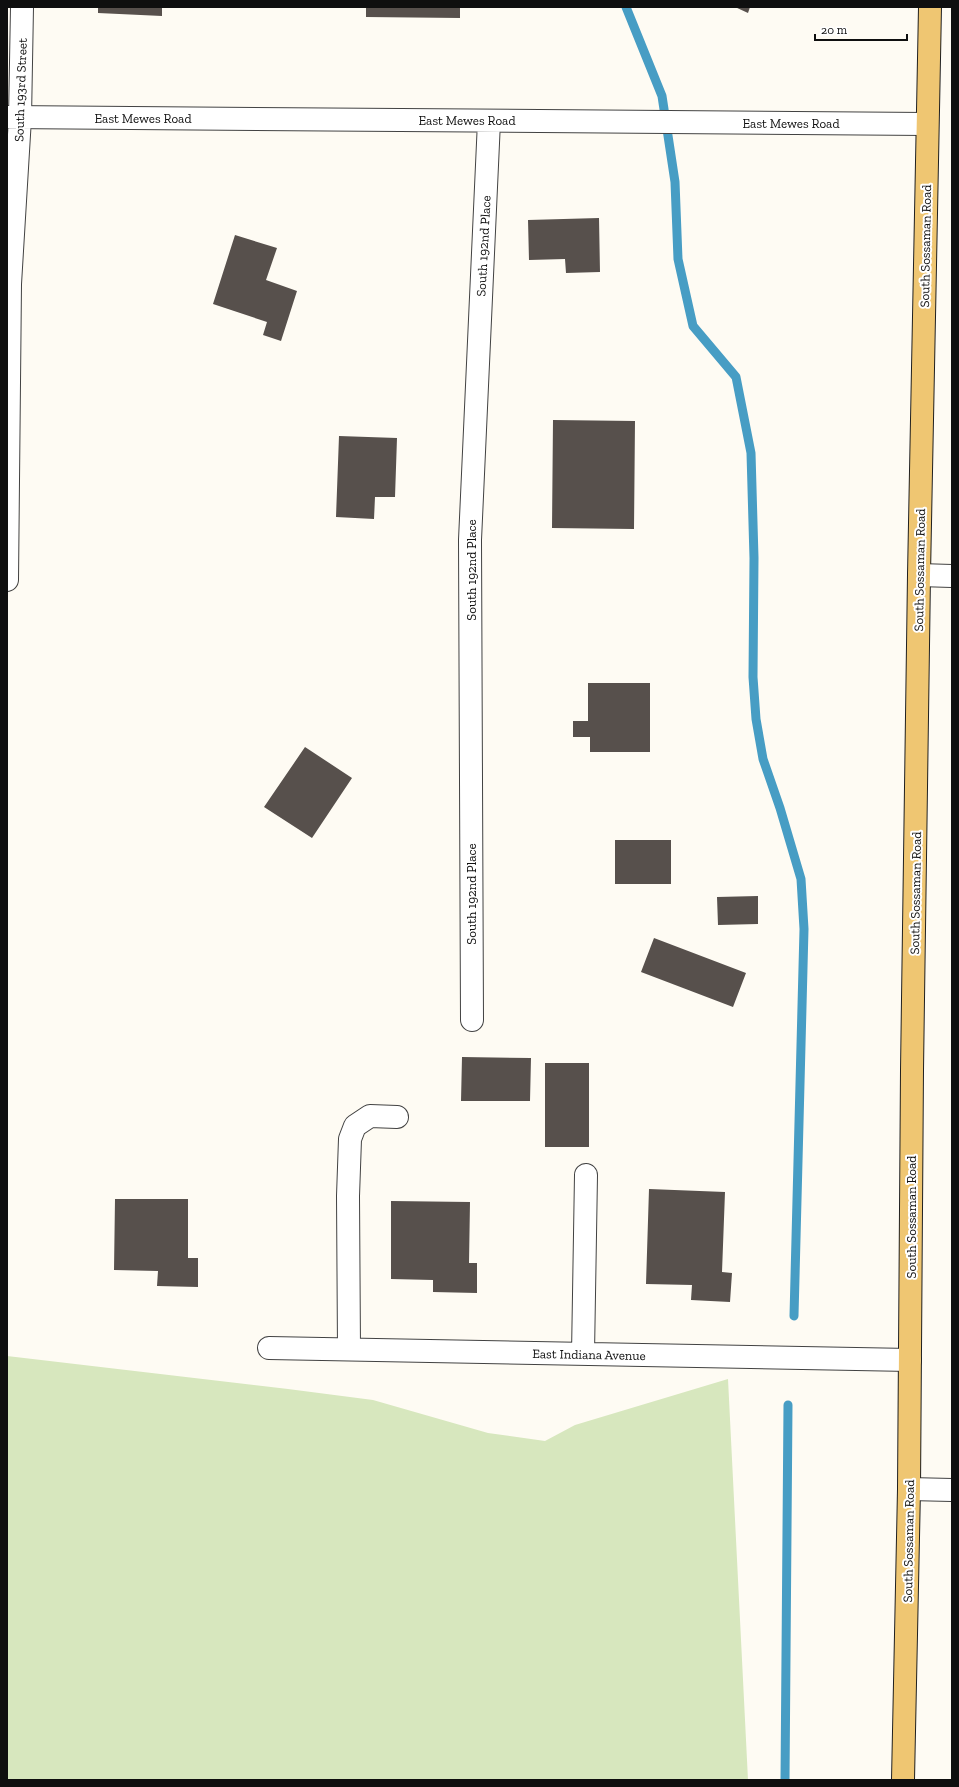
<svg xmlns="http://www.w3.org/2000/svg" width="959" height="1787" font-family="'Zilla Slab',serif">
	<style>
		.green { fill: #d7e7be }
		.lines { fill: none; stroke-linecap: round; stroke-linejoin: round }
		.stream { stroke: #479dc4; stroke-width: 9 }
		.building { fill: #57504c }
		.minor-casing { stroke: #424242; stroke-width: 24 }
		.major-casing { stroke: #202020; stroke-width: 24 }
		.minor { stroke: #fff; stroke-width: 22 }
		.major { stroke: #efc672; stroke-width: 22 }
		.labels { text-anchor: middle; stroke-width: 4; stroke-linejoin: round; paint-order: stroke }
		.street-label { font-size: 13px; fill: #0f0f0f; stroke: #fff }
	</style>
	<rect width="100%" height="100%" fill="#fefbf3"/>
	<path class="green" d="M7 1356 288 1389 373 1400 488 1433 545 1441 575 1425 728 1379 748 1780H7Z"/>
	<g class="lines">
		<path class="stream" d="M626 7 662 96 675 182 678 259 693 326 736 377 751 453 754 558 753 677 756 719 763 759 780 808 801 879 804 929 794 1316
			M785 1780 788 1405"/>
	</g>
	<path class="building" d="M98 7H162V16L98 13Z
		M366 7H460V18L366 17Z
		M735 7H750L748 13Z
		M599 218 600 272 566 273 565 259 529 260 528 220Z
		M235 235 277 248 266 280 297 291 281 341 263 335 267 322 213 304Z
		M553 420 635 421 634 529 552 528Z
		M339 436 397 438 395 497H375L374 519 336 517Z
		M588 683H650V752H590V737H573V721H588Z
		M305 747 352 778 312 838 264 807Z
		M615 840H671V884H615Z
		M758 896V924L718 925 717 897Z
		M654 938 746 973 733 1007 641 972Z
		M462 1057 531 1058 530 1101H461Z
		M545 1063H589V1147H545Z
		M649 1189 725 1192 722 1272 732 1273 730 1302 691 1300 692 1285 646 1284Z
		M115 1199H188V1258H198V1287L157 1286 158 1271 114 1270Z
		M391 1201 470 1202 469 1263H477V1293L433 1292V1280L391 1279Z"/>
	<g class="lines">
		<g class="minor-casing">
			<path id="minor" d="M7 117 927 124
				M919 575 952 576
				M7 580 10 284 20 118 22 7
				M472 1020 470 540 489 121
				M269 1348 910 1360
				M349 1349 348 1196 350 1139 355 1126 370 1116 397 1117
				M583 1354 586 1175
				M909 1489 952 1490"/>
		</g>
		<g class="major-casing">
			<path id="major" d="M903 1780 909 1489 912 1070 919 575 930 7"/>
		</g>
		<use href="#minor" class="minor"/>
		<use href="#major" class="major"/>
	</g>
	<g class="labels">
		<g class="street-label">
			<text transform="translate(20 90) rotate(-88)" y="5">South 193rd Street</text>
			<text x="143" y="123">East Mewes Road</text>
			<text x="467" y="125">East Mewes Road</text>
			<text x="791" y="128">East Mewes Road</text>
			<text transform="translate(483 246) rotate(-87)" y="5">South 192nd Place</text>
			<text transform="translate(925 246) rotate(-89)" y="5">South Sossaman Road</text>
			<text transform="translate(471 570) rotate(-90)" y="5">South 192nd Place</text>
			<text transform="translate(919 570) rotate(-89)" y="5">South Sossaman Road</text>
			<text transform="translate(915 893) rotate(-89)" y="5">South Sossaman Road</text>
			<text transform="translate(471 894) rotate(-90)" y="5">South 192nd Place</text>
			<text transform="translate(911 1217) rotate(-90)" y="5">South Sossaman Road</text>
			<text transform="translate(589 1354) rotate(1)" y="5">East Indiana Avenue</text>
			<text transform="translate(908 1541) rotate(-89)" y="5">South Sossaman Road</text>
		</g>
	</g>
	<rect width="959" height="1787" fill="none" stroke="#0f0f0f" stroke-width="16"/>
	<path d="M815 34v6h92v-6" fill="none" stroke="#0f0f0f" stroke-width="2"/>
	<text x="821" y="34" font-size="12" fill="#0f0f0f" stroke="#ffffff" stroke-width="3" paint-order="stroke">20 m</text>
</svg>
